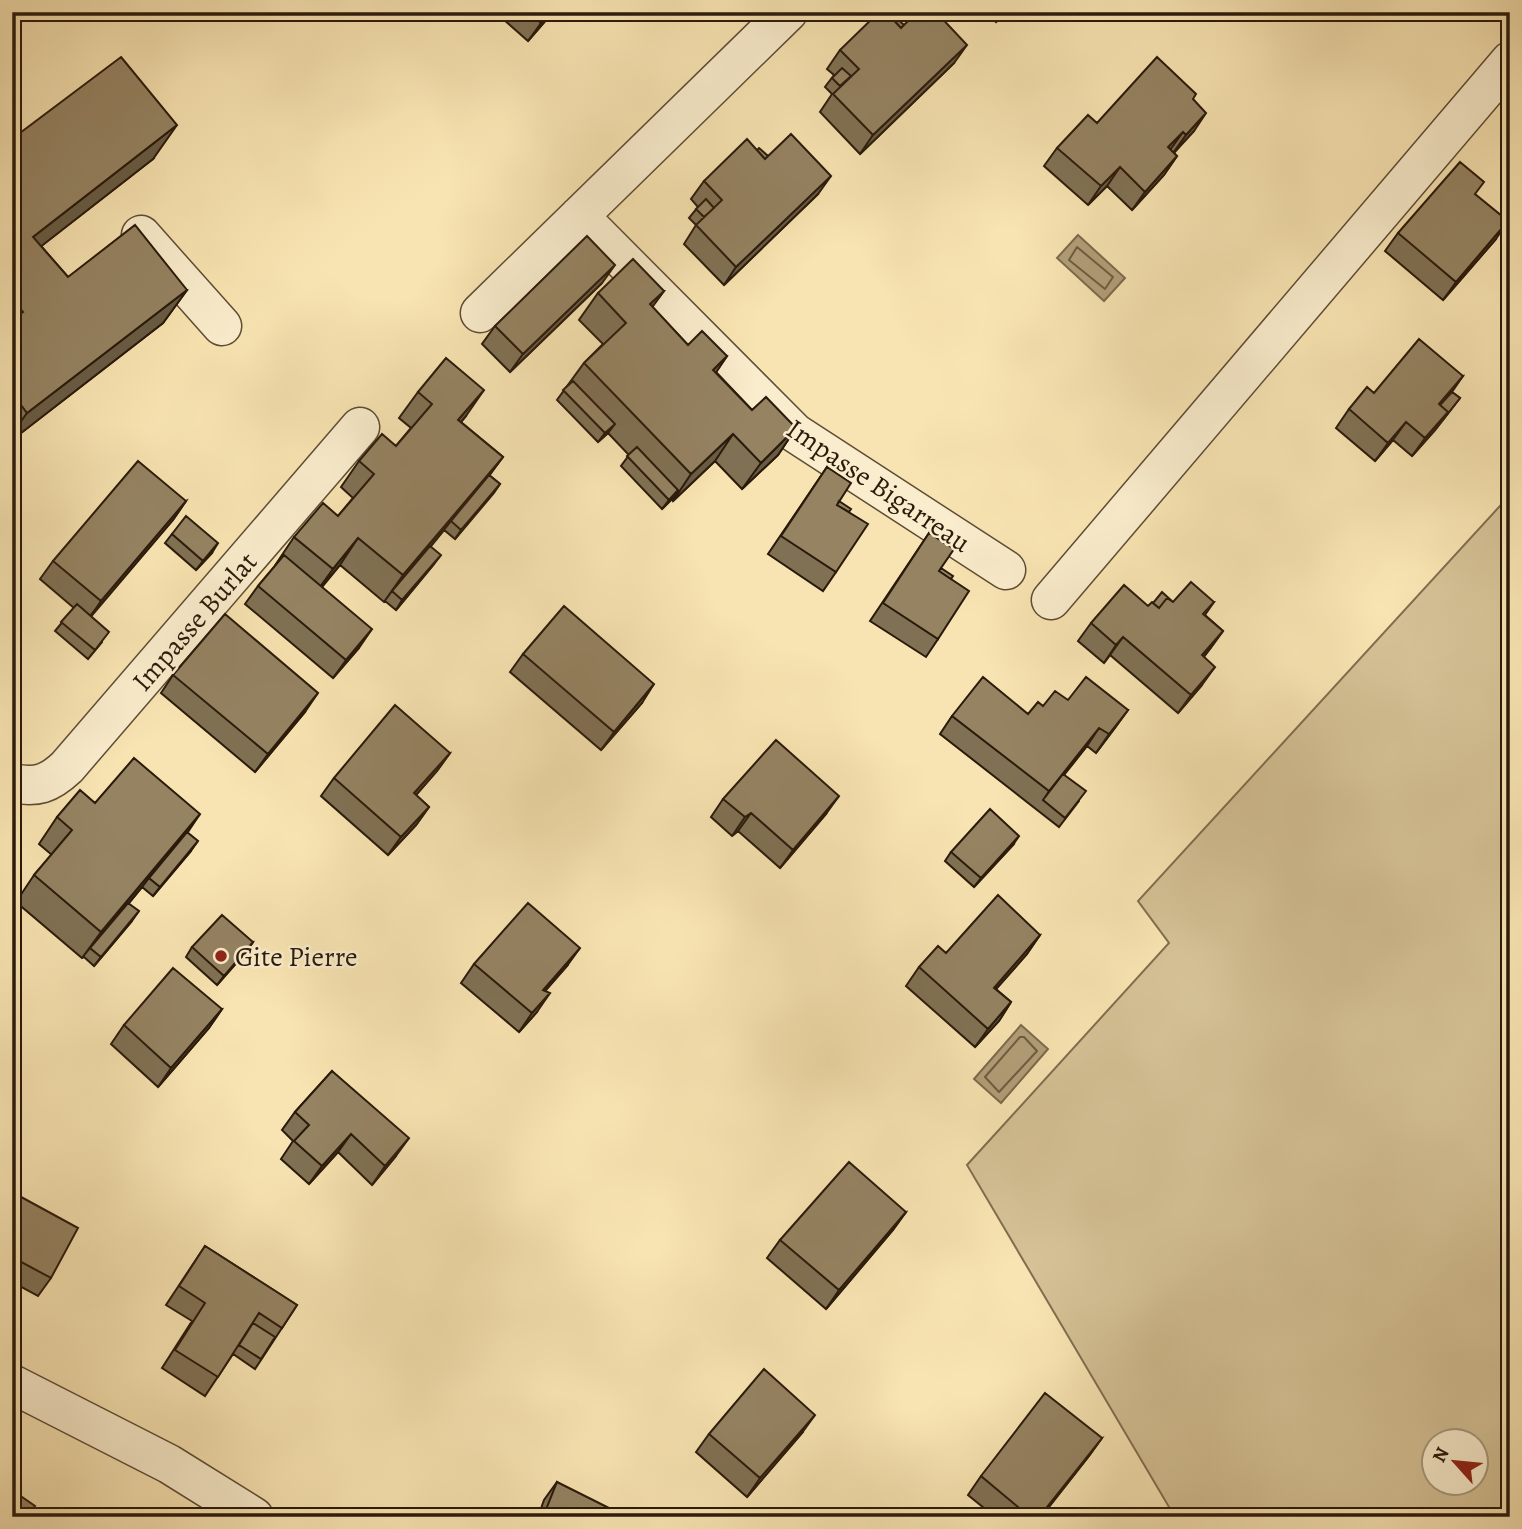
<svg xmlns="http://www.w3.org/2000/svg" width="1522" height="1529" font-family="Alegreya,serif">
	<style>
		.green { fill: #d5c296; stroke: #806e50; stroke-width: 2; fill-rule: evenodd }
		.water { fill: #b29f79; stroke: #7c6a4d; stroke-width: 2 }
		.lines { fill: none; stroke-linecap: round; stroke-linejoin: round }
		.shore { stroke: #6e5c42; stroke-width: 2 }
		.minor-casing { stroke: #5e4c35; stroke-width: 41 }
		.minor { stroke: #faedcd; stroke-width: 38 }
		.wall { fill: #807154; stroke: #2a1a0b; stroke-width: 2 }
		.shaded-wall { fill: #685c45; stroke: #2a1a0b; stroke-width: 2 }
		.building { fill: #958362; stroke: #2a1a0b; stroke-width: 2 }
		.poi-dot { fill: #8f2418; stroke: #faedcd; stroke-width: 2.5 }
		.labels { text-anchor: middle; stroke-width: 5; stroke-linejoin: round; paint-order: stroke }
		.street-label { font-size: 28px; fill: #2a1a0b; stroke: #faedcd }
		.poi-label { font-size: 28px; fill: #2a1a0b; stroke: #faedcd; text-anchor: start }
	</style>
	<rect width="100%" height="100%" fill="#f8e4b2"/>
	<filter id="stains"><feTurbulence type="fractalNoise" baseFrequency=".00286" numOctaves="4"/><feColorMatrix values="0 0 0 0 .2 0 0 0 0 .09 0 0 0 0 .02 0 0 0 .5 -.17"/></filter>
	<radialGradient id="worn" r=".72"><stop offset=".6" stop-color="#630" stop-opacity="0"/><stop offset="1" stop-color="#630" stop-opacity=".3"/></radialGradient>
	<path class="green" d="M1510 495V1517H1167L1172 1512 967 1165 1169 943 1138 901ZM1434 1442H1476V1484H1434Z"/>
	<path class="water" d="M1078 235 1125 278 1104 301 1057 258Z
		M1021 1025 1048 1049 1001 1103 974 1079Z"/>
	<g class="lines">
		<path class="shore" d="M1077 247 1113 277 1105 289 1069 260Z
			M1020 1037H1024L1037 1051 999 1092 985 1077Z"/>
		<g class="minor-casing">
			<path id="minor" d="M579 216 795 433 1006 570
				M141 235 222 326
				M480 313 788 12
				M1051 600 1510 61
				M12 783C37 788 49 784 67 767L360 427
				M12 1384 169 1464 254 1517"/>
		</g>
		<use href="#minor" class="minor"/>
	</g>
	<path class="wall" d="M495 12H553L528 41Z
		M986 12H1007L996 22Z
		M893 19 904 25 954 63 860 154 820 112 832 94 825 87 834 75 827 69 840 50Z
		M1193 99 1194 131 1174 153 1177 156 1164 175 1132 210 1107 186 1088 205 1044 166 1057 148 1097 123Z
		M12 139 153 159 41 246 68 277 187 290 163 323 12 440Z
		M757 150 768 156 818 194 724 285 684 244 696 225 689 218 698 207 691 199 704 181Z
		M1475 194 1496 239 1443 300 1385 251 1398 233Z
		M602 283 510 372 482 344 495 326Z
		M664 291 652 307 688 345 727 356 716 372 752 410 796 428 778 455 742 489 715 461 673 501 672 499 662 509 621 466 629 455 608 433 598 442 557 400 584 363 603 344 579 320 598 293Z
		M1463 376 1452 392 1460 398 1435 430 1412 456 1393 440 1375 461 1336 428 1349 409 1374 393Z
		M418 392 466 416 461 422 503 457 489 475 500 484 455 539 444 530 431 546 434 564 396 610 385 601 384 602 340 565 322 587 359 648 333 678 245 604 258 586 277 564H276L294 537 338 516 353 498 341 487 359 461 396 446 411 428 399 418Z
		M827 467 839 501 849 512 836 572 823 591 768 554Z
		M186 501 173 520 90 616 102 642 88 659 55 631 74 608 40 579 53 561Z
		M929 533 941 568 951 579 938 639 926 657 870 621Z
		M172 534 212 553 196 570 165 543Z
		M1214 602 1205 615 1223 631 1204 657 1202 685 1178 713 1110 655 1104 663 1078 641 1091 623 1148 606 1153 603Z
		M523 654 642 703 601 750 510 672Z
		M173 675 305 712 255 772 161 693Z
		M1068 700 1128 710 1096 753 1087 746 1064 775 1079 801 1059 827 940 734 952 716 1028 714 1043 706Z
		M450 753 437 771 416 795 429 807 416 825 388 855 321 796 334 778Z
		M723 799 826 814 780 868 738 831 732 836 711 817Z
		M95 803 187 832 191 851 153 896 142 887 129 903 132 921 94 966 84 957 82 958 16 902 34 875 52 855 39 844 57 817Z
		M1013 845 974 887 945 861 951 852Z
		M1040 935 1027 954 996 989 1011 1002 999 1021 975 1047 906 986 919 967 946 953Z
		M253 942 247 951 217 985 186 957 192 947Z
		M474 964 567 966 545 991 537 1012 519 1032 461 983Z
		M222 1009 209 1028 158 1087 111 1044 124 1025Z
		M332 1071 396 1156 372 1185 338 1152 309 1184 281 1159 293 1141 282 1130 295 1112Z
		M12 1192 51 1278 38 1296 12 1282Z
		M906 1212 893 1230 826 1309 767 1258 780 1240Z
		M205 1246 297 1305 255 1369 233 1354 205 1396 162 1368 192 1321 166 1305Z
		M802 1433 747 1497 696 1452 709 1434Z
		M1102 1438 1089 1456 1041 1517H995L968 1495 981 1476Z
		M557 1482 604 1517H538L544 1500Z"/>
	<path class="shaded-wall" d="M550 12H553L528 41 541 23Z
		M1003 12H1007L996 22Z
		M967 45 954 63 860 154 873 135Z
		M1206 113 1194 131 1173 153 1186 135Z
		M177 125 153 159 12 269 33 237Z
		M1183 132 1170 150 1168 147Z
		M1177 156 1164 175 1132 210 1145 192Z
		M1120 167 1107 186 1088 205 1101 186Z
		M831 176 818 194 724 285 736 267Z
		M1508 221 1496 239 1443 300 1456 282Z
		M615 265 602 283 510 372 523 354Z
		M187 290 163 323 12 440V434L27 413Z
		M664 291 645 317 650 304Z
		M727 356 709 383 713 370Z
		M484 390 466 416 440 446 458 420Z
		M1460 398 1435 430 1412 456 1425 438Z
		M1406 422 1393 440 1375 461 1388 443Z
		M615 424 608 433 598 442 605 433Z
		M796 428 778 455 742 489 761 463Z
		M733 434 715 461 673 501 691 474Z
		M503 457 484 483 451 521 444 530 393 592 392 591 384 602 403 575Z
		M500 484 494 493 455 539 461 530Z
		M678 490 672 499 662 509 669 500Z
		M186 501 173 520 88 620 101 601Z
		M358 538 340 565 314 595 333 569Z
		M218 543 212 553 196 570 203 561Z
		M441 555 434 564 396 610 402 600Z
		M372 629 359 648 333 678 346 660Z
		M1223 631 1210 649 1189 674 1202 655Z
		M1123 637 1110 655 1104 663 1116 645Z
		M1215 667 1202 685 1178 713 1191 695Z
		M654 684 642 703 601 750 614 732Z
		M318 693 305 712 255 772 268 754Z
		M1128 710 1115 728 1096 753 1109 734Z
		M1099 728 1087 746 1043 801 1049 791Z
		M450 753 437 771 401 812 414 793Z
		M839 796 826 814 780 868 793 850Z
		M429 807 416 825 388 855 401 837Z
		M751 813 738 831 732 836 745 817Z
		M200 814 182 841 149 878 142 887 91 948H90L82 958 101 932Z
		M1019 836 1013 845 974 887 981 878Z
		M198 841 191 851 153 896 160 887Z
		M139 911 132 921 94 966 101 957Z
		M1040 935 1027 954 981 1006 994 988Z
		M253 942 247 951 217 985 224 976Z
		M580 948 567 966 530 1008 543 990Z
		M550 993 537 1012 519 1032 532 1013Z
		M1011 1002 999 1021 975 1047 988 1029Z
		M222 1009 209 1028 158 1087 171 1068Z
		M351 1134 338 1152 309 1184 322 1166Z
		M409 1138 396 1156 372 1185 385 1166Z
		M906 1212 893 1230 826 1309 839 1290Z
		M815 1415 802 1433 747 1497 760 1478Z
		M1102 1438 1089 1456 1041 1517H1039Z"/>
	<path class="building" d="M529 12H550L541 23Z
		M879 12H886L901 28 917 12H936L967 45 873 135 833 94 859 69 840 50Z
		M895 17 904 25 901 28 893 19Z
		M121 57 177 125 33 237 68 277 135 225 187 290 27 413 12 393V320L23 312 12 298V139Z
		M1157 57 1196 94 1193 99 1206 113 1186 135 1183 132 1168 147 1177 156 1145 192 1120 167 1101 186 1057 148 1088 115 1097 123Z
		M842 68 851 76 840 86 832 78Z
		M791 134 831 176 736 267 696 225 722 200 704 181 747 139 765 159Z
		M759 148 768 156 765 159 757 150Z
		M1460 162 1484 182 1475 194 1508 221 1456 282 1398 233Z
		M706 199 714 208 704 217 696 209Z
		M587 236 615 265 523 354 495 326Z
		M633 259 664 291 650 304 688 345 702 331 727 356 713 370 752 410 766 397 796 428 761 463 733 434 691 474 584 363 626 323 598 293Z
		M1419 339 1463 376 1439 404 1448 412 1425 438 1406 422 1388 443 1349 409 1367 387 1374 393Z
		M446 358 484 390 458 420 503 457 403 575 358 538 333 569 294 537 323 503 338 516 374 474 359 461 382 434 396 446 432 404 418 392Z
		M573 381 615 424 605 433 563 390Z
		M1452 392 1460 398 1442 421 1448 412 1440 405Z
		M637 447 678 490 669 500 627 456Z
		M138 461 186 501 101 601 53 561Z
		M827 467 851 483 837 505 868 524 836 572 781 536Z
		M489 475 500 484 461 530 451 521Z
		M839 501 851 509 849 512 837 505Z
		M186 516 218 543 203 561 172 534Z
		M929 533 954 549 939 571 969 591 938 639 883 603Z
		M430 546 441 555 402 600 392 591Z
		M284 555 372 629 346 660 258 586Z
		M941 568 953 576 951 579 939 571Z
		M1191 582 1214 602 1203 614 1223 631 1202 655 1215 667 1191 695 1123 637 1116 645 1091 623 1124 585 1148 606 1152 602 1159 608 1167 598 1173 602Z
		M1162 592 1173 602 1167 598 1159 608 1153 603Z
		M77 604 109 632 95 650 61 622Z
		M564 606 654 684 614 732 523 654Z
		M225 614 318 693 268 754 173 675Z
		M983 677 1028 714 1038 702 1043 706 1055 691 1068 700 1086 677 1128 710 1109 734 1099 728 1049 791 952 716Z
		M395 705 450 753 414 793 429 807 401 837 334 778Z
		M776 740 839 796 793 850 751 813 745 817 723 799Z
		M134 758 200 814 101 932 34 875 72 830 57 817 80 790 95 803Z
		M1063 774 1086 791 1065 818 1043 800Z
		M990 809 1019 836 981 878 951 852Z
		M187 832 198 841 160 887 149 878Z
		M998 895 1040 935 994 988 1011 1002 988 1029 919 967 938 946 946 953Z
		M128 903 139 911 101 957 90 948Z
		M528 903 580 948 543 990 550 993 532 1013 474 964Z
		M222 915 253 942 224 976 192 947Z
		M173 968 222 1009 171 1068 124 1025Z
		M332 1071 409 1138 385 1166 351 1134 322 1166 294 1141 309 1125 295 1112Z
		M849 1162 906 1212 839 1290 780 1240Z
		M12 1192 78 1228 51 1278 12 1257 18 1246 12 1243Z
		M205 1246 297 1305 282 1328 259 1313 218 1377 175 1350 205 1303 179 1286Z
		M253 1323 275 1337 261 1359 239 1345Z
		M764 1369 815 1415 760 1478 709 1434Z
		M1045 1393 1102 1438 1039 1517H1030L981 1476Z
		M557 1482 609 1508 604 1517H596L592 1515 591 1517H543Z
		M12 1490 35 1506 27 1517H12Z"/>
	<circle class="poi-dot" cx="221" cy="956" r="7"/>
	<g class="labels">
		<g class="street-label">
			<text transform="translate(879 485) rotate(34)" y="10">Impasse Bigarreau</text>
			<text transform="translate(194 621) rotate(-49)" y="10">Impasse Burlat</text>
		</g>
		<g class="poi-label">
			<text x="235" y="966">Gite Pierre</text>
		</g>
	</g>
	<rect width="1522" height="1529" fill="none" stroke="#f8e4b2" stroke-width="42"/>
	<rect x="14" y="14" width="1494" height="1501" fill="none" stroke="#2a1a0b" stroke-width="3.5"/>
	<rect x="21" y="21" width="1480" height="1487" fill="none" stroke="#2a1a0b" stroke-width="2"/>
	<g transform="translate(1455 1462) rotate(297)"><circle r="33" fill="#faedcd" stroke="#a7997f" stroke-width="2"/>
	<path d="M0-5L12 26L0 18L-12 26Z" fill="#8f2418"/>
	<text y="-10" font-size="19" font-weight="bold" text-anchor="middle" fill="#2a1a0b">N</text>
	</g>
	<rect width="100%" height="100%" filter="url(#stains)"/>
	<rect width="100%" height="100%" fill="url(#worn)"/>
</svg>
